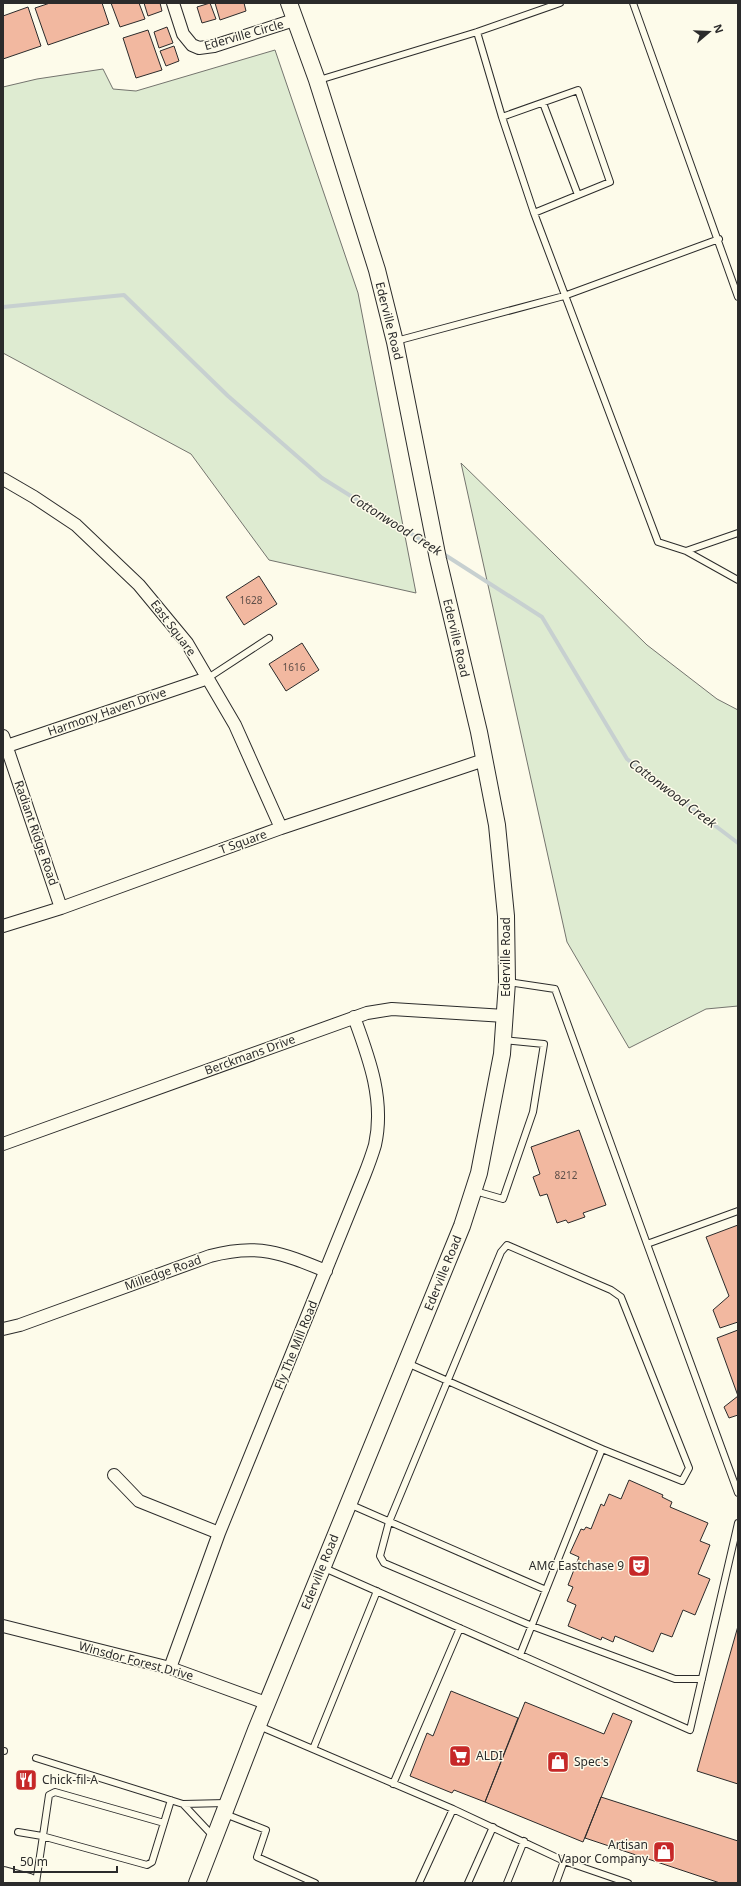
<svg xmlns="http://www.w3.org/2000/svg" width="741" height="1886" font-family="'Noto Sans',sans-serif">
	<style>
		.green { fill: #deebd1; stroke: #74746e }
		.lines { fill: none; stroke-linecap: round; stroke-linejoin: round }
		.stream { stroke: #c7d0d0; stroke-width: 4 }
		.building { fill: #f2b8a0; stroke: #2b2b2b }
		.service-casing { stroke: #2b2b2b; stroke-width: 8 }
		.minor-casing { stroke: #2b2b2b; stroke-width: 14 }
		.tertiary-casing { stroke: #2b2b2b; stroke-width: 18 }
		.secondary-casing { stroke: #2b2b2b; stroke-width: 20 }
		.service { stroke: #fdfbea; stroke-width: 6 }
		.minor { stroke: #fdfbea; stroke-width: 12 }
		.tertiary { stroke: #fdfbea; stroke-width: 16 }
		.secondary { stroke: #fdfbea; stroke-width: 18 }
		.labels { text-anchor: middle; stroke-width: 3; stroke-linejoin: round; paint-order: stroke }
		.number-label { font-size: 10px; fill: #5d4e48 }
		.street-label { font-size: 12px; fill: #2b2b2b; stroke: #fdfbea }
		.poi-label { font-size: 12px; fill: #2b2b2b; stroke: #fdfbea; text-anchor: start }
		.water-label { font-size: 13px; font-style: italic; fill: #2b2b2b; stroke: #fdfbea }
	</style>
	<rect width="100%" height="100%" fill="#fdfbea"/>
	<path class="green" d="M275 50 358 293 416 593 269 560 191 454 3 353V87L37 79 103 69 113 89 136 91Z
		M461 463 647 645 717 699 738 710V1006L706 1009 629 1048 567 942Z"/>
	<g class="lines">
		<path class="stream" d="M3 307 124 295 228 396 322 478 431 546
			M442 553 542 617 627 759 738 843"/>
	</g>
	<path class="building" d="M50 3H102L109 24 48 45 35 8Z
		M111 3H139L145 19 120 27Z
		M144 3H160L162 11 148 16Z
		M210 3 216 19 202 23 197 7Z
		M215 3H244L246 11 220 20Z
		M28 7 41 46 3 59V16Z
		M167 27 173 43 159 48 154 32Z
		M148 30 162 70 136 78 123 38Z
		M174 46 179 61 166 66 160 51Z
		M259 576 277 604 244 625 226 597Z
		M302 643 319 670 286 691 269 664Z
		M579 1130 606 1205 583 1213 585 1217 568 1223 566 1220 557 1223 547 1194 540 1196 533 1177 540 1174 531 1147Z
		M738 1225V1322L720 1328 713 1310 729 1296 706 1237Z
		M738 1330V1415L729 1418 724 1407 738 1396 717 1338Z
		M629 1480 663 1495 662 1497 672 1502 670 1507 708 1523 700 1541 710 1545 698 1574 710 1579 695 1615 683 1610 672 1637 661 1633 653 1652 615 1636 613 1642 602 1637 601 1640 568 1626 576 1605 567 1601 573 1587 568 1585 579 1557 570 1553 581 1529 584 1530 586 1527 591 1529 601 1504 604 1506 609 1494 621 1499Z
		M738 1626V1784L697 1771Z
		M451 1691 518 1718 485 1802 454 1790 452 1793 410 1776 427 1733 433 1736Z
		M525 1702 604 1734 613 1713 632 1721 583 1842 485 1802Z
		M601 1797 738 1841V1883H720L585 1838Z"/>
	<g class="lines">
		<g class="service-casing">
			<path id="service" d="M633 3 738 297
				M477 32 502 117 534 213 658 542 686 551 738 580
				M319 80 477 32 560 3
				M543 103 578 195
				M502 117 578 90 610 182 534 213
				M396 341 564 296 719 239
				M686 551 738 533
				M208 678 269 638
				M508 982 555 989 647 1244
				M475 1191 503 1199 533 1112 544 1044 504 1040
				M738 1211 647 1244 738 1493
				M407 1363 602 1449 520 1655
				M602 1449 682 1481 689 1468 621 1297 611 1290 507 1245 501 1252 389 1522 380 1556 384 1563 532 1626 675 1679H702
				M349 1504 546 1590
				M322 1567 690 1730 738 1523
				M259 1726 453 1809
				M313 1749 377 1591
				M3 1751H4
				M36 1758 183 1804
				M393 1784 460 1628
				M225 1814 266 1830 257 1857 315 1883
				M18 1832 42 1836 147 1865 152 1862 171 1800
				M213 1836 183 1804 226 1803
				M36 1883 49 1795 55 1792 164 1823
				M419 1883 453 1809 564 1861 628 1883
				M468 1883 493 1827
				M507 1883 524 1841
				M556 1883 564 1861"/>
		</g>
		<g class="minor-casing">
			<path id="minor" d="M173 3 183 34 192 45 199 48 214 46 294 20
				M3 479 34 497 76 525 139 585 187 643 235 725 281 828
				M3 736 61 908
				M7 746 208 678
				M3 926 61 908 281 828 484 760
				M3 1144 367 1013 392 1009 505 1016
				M3 1329 20 1325 210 1256C258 1243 282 1253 326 1271
				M114 1475 139 1501 219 1533
				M3 1626 170 1668 266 1703
				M170 1668 219 1533 364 1176C368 1166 372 1155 375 1145 385 1100 369 1058 354 1017"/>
		</g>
		<g class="tertiary-casing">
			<path id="tertiary" d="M197 1883 256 1730 462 1226 479 1173 502 1054 507 982 506 916 497 825 479 732 438 559 395 342 377 270 317 80 289 3"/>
		</g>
		<g class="secondary-casing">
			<path id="secondary" d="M3 1876 29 1883"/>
		</g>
		<use href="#service" class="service"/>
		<use href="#minor" class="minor"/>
		<use href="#tertiary" class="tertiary"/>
		<use href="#secondary" class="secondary"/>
	</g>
	<defs>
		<g id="theatre-square" transform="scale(1.15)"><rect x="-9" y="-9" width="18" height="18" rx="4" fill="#c62828" stroke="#fdfbea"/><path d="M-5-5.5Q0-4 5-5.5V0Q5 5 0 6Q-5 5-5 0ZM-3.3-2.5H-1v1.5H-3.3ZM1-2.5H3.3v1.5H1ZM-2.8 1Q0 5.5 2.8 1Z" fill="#fff"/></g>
		<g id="supermarket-square" transform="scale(1.15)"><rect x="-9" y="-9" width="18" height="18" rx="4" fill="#c62828" stroke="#fdfbea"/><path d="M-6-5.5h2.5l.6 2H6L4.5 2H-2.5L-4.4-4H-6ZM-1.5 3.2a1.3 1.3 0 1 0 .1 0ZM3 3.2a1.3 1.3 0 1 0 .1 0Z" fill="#fff"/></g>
		<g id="shop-square" transform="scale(1.15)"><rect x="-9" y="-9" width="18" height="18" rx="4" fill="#c62828" stroke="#fdfbea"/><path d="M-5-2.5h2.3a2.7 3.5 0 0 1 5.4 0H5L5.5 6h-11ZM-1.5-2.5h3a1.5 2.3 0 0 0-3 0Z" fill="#fff"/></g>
		<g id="restaurant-square" transform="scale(1.15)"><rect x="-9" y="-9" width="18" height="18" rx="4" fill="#c62828" stroke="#fdfbea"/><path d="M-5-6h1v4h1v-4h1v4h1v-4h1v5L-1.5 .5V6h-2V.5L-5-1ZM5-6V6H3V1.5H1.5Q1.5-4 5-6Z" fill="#fff"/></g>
	</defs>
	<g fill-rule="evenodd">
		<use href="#theatre-square" x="639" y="1566"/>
		<use href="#supermarket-square" x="460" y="1756"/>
		<use href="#shop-square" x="558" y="1762"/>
		<use href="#restaurant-square" x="26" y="1780"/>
		<use href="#shop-square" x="664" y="1852"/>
	</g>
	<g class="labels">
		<g class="number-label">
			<text x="251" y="604">1628</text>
			<text x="294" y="671">1616</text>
			<text x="566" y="1179">8212</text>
		</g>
		<g class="street-label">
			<text transform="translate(244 35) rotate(-16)" y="4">Ederville Circle</text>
			<text transform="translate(389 321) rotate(76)" y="4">Ederville Road</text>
			<text transform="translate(173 628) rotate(53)" y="4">East Square</text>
			<text transform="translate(456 638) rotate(77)" y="4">Ederville Road</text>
			<text transform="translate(107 712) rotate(-19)" y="4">Harmony Haven Drive</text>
			<text transform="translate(36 833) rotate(71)" y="4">Radiant Ridge Road</text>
			<text transform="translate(243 842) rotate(-20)" y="4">T Square</text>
			<text transform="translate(506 957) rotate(-90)" y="4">Ederville Road</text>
			<text transform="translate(250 1055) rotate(-20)" y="4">Berckmans Drive</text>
			<text transform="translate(163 1273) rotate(-20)" y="4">Milledge Road</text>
			<text transform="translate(443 1273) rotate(-68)" y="4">Ederville Road</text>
			<text transform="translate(296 1345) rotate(-68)" y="4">Fly The Mill Road</text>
			<text transform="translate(320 1572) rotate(-68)" y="4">Ederville Road</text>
			<text transform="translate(136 1661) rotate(15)" y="4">Winsdor Forest Drive</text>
		</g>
		<g class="poi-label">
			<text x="624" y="1570" text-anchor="end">AMC Eastchase 9</text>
			<text x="476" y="1760">ALDI</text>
			<text x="574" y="1766">Spec's</text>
			<text x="42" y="1784">Chick-fil-A</text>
			<text x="648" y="1849" text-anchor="end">Artisan<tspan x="648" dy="14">Vapor Company</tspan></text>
		</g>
		<g class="water-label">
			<text transform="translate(396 524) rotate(32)" y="5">Cottonwood Creek</text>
			<text transform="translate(673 793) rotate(37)" y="5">Cottonwood Creek</text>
		</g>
	</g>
	<rect width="741" height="1886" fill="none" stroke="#2b2b2b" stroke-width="8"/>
	<g transform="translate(709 32) rotate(71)" stroke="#fdfbea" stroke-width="3" paint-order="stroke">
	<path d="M0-3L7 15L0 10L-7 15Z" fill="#2b2b2b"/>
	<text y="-6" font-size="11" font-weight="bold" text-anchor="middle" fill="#2b2b2b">N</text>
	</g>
	<path d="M14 1866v6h103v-6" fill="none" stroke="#2b2b2b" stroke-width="2"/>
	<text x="20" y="1866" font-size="12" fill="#2b2b2b" stroke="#fdfbea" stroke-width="3" paint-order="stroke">50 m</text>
</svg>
